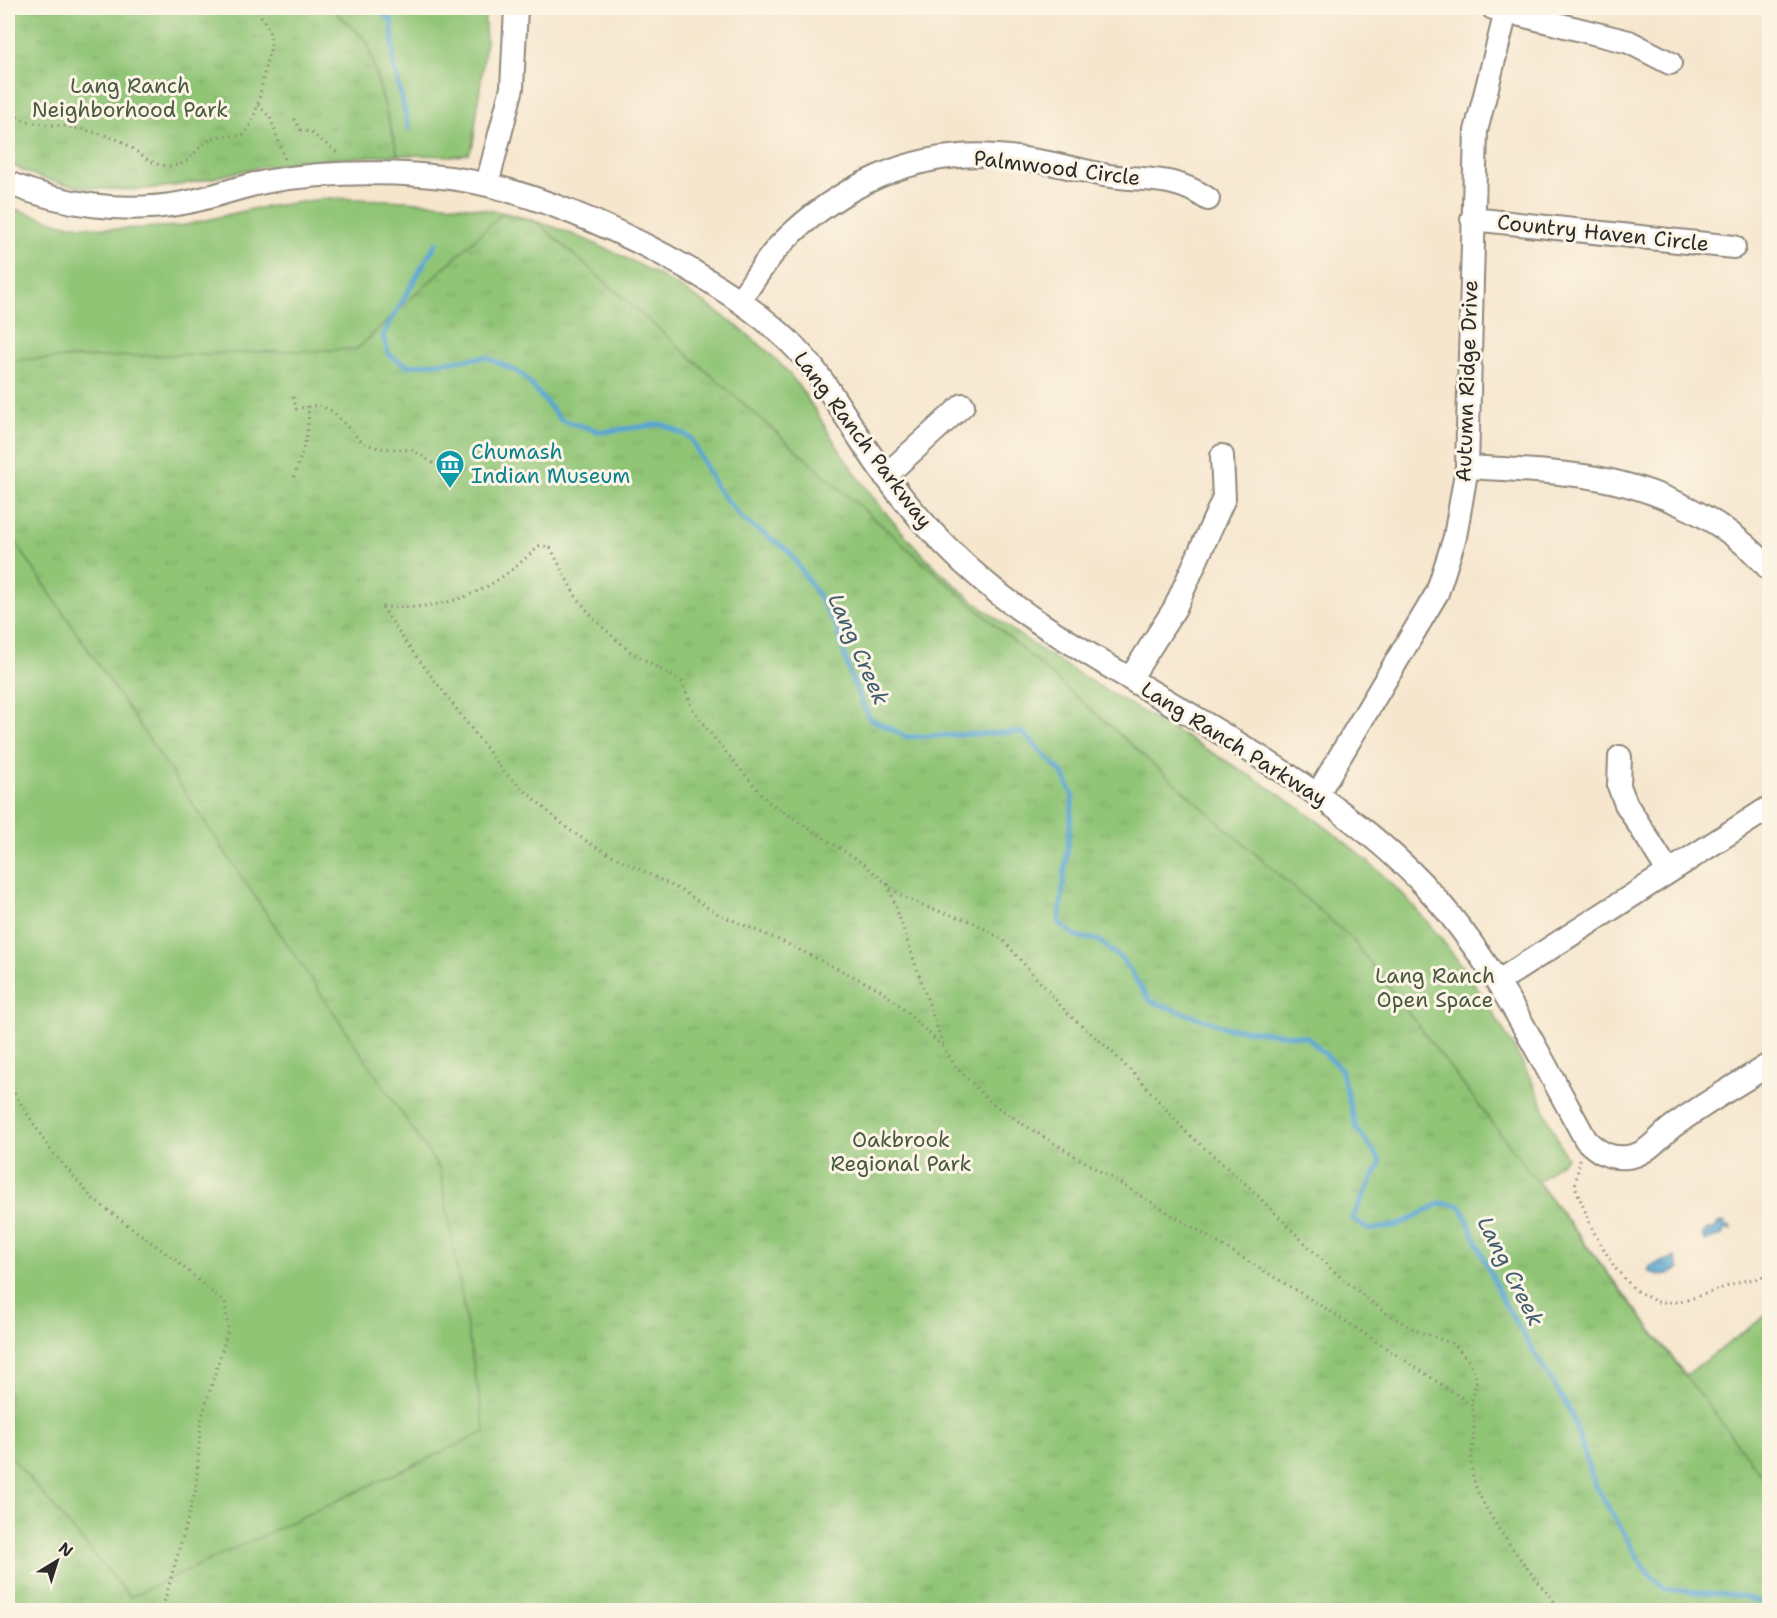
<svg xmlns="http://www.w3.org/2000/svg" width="1777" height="1618" font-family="'Shantell Sans',sans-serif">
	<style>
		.grass { fill: #90c576; stroke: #5e7850; stroke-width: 1.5 }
		.park { fill: url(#park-tufts); stroke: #5e7850; stroke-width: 1.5 }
		.water { fill: url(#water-waves); stroke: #42687e; stroke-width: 1.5 }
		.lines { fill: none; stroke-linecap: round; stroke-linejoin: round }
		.stream { stroke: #59a5d2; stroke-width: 5 }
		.street-casing { stroke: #90887c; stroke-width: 26 }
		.path { stroke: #90887c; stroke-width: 3; stroke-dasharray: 1.5 4.5; stroke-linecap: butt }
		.street { stroke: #fff; stroke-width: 22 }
		.labels { text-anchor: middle; stroke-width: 6; stroke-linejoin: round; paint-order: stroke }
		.park-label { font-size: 21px; fill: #495942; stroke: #fcf5e5 }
		.street-label { font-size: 21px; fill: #2b2b2b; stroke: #fcf5e5 }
		.culture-label { font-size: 21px; fill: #0d838f; stroke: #fcf5e5; text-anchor: start }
		.water-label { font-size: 22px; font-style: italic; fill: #3d5c6e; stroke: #fcf5e5 }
	</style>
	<defs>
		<pattern id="park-tufts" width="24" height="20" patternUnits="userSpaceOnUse" patternTransform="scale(1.5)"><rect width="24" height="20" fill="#90c576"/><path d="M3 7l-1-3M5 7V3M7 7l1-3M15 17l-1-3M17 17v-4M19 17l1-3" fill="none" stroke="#7ca966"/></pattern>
		<pattern id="water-waves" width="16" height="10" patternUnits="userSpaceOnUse" patternTransform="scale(1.5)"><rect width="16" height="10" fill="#59a5d2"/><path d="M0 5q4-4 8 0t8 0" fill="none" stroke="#4a87ab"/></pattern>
	</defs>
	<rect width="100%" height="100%" fill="#fcf5e5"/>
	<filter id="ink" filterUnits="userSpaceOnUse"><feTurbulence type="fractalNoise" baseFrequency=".0167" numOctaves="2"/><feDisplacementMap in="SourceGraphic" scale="12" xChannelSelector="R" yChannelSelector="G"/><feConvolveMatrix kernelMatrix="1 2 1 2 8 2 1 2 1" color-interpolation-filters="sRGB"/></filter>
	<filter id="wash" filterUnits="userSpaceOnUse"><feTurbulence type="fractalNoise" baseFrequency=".008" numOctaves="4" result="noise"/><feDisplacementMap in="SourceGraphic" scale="24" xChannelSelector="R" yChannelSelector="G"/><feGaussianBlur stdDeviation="1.35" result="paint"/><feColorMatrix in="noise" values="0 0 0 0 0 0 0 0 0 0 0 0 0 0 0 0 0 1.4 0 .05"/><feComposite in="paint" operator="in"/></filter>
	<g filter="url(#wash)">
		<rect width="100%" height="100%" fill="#f6e6ce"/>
		<path class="grass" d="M331 8H484L486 41 473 144 469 153 458 156 398 155 367 41Z
			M329 198C386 200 444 201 500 212 589 229 740 310 795 381 815 407 830 437 849 464 881 511 920 555 963 592 1099 707 1278 765 1402 894 1456 950 1497 1014 1533 1083 1545 1107 1552 1133 1567 1157L1538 1182 1686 1375 1769 1313V1610H8V207L62 224 115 229 181 226 252 209Z"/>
		<path class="park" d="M8 8H331L367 41 398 155C352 157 307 160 262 167 232 172 203 182 172 186 119 194 55 190 8 163Z
			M503 213 538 223 1352 939 1769 1485V1610H8V1453L130 1597 485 1432 440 1170 8 531V360L357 349Z"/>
		<path class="water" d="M1719 1222H1724V1228L1729 1226 1731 1230 1724 1229V1234L1705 1242 1702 1235 1707 1229H1714Z
			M1675 1257 1679 1269C1668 1275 1660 1277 1648 1271L1650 1266Z"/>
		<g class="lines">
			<path class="stream" d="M376 8 392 21 394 66 409 129
				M436 243 383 335 389 355 408 366 486 357 522 374 561 420 602 432 662 424 691 438 716 487 743 520 788 550 819 597 837 628 851 677 869 718 907 737 1022 732 1064 775 1073 797 1059 923 1077 937 1098 940 1123 960 1150 1001 1228 1028 1307 1037 1341 1069 1356 1128 1381 1162 1352 1218 1370 1230 1399 1225 1441 1203 1461 1206 1504 1303 1572 1414 1594 1483 1645 1569 1665 1589 1741 1596 1764 1603 1768 1610"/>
		</g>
	</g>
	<g filter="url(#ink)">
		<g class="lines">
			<g class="street-casing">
				<path id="street" d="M1493 8 1629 42 1670 63
					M8 183C63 205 124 214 183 203 212 198 240 186 270 181 333 170 425 170 488 185 585 208 752 288 813 368 839 402 859 441 885 475 914 515 949 552 987 584 1022 614 1063 638 1102 662 1208 727 1335 792 1421 882 1493 957 1536 1050 1586 1140 1598 1152 1610 1159 1627 1157 1647 1155 1658 1138 1672 1127 1703 1104 1737 1085 1770 1064
					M487 184 512 88 516 8
					M1472 219 1734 247
					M740 300C753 282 765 261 780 245 837 187 913 150 996 156 1032 158 1068 167 1103 175 1143 182 1172 174 1208 199
					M1467 467C1500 469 1534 470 1567 474 1640 481 1722 513 1770 570
					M885 476 963 405
					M1130 679 1175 608 1224 498 1222 456
					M1620 757 1619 786 1626 804 1668 871
					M1317 795 1437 593 1455 537 1467 467 1476 131 1507 8
					M1499 981 1770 807"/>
			</g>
			<path class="path" d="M258 105 270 117 285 159
				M8 109C22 123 35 123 54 125 71 126 96 132 113 138 134 144 147 167 170 166 191 166 195 147 211 139 222 134 232 136 243 136 258 117 260 93 265 69 266 59 272 51 271 41 270 28 263 17 254 8
				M294 119 301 130 310 132 338 153
				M293 397 296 409 319 405 332 411 363 443 378 448 413 450 448 473
				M294 477C300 460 313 423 307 406
				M382 607 407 644 505 773 568 829 594 846 684 892 718 914 779 940 879 989 898 1004 944 1048 955 1066 991 1103 1021 1123 1330 1311 1471 1404C1479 1427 1469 1448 1472 1472 1477 1510 1536 1579 1561 1610
				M382 607C451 610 489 594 539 546L550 547 575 595 596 621 628 650 682 682 692 708 714 738 767 801 864 864 900 895 923 906 973 922 1003 940 1068 1014 1107 1047 1141 1081 1186 1132 1248 1186 1333 1271 1384 1312 1417 1331 1454 1344 1469 1361 1477 1379 1471 1404
				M888 884 943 1045
				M8 1083 49 1148 93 1199 175 1260 225 1303 228 1330 201 1420 196 1489 162 1610
				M1580 1159 1575 1186 1593 1231 1615 1268 1635 1290 1657 1302H1681L1743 1281 1770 1276"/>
			<use href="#street" class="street"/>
		</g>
	</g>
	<defs>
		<g id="museum-pin" transform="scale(1.5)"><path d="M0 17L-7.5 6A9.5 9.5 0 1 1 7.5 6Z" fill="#0f9aa8" stroke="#fcf5e5"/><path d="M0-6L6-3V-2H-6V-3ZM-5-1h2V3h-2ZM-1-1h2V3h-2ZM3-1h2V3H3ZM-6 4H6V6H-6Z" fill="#fff"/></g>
	</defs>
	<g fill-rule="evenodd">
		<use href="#museum-pin" x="450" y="464"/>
	</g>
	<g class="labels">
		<g class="park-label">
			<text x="130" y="93">Lang Ranch<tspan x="130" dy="24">Neighborhood Park</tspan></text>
			<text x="1435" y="983">Lang Ranch<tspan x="1435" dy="24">Open Space</tspan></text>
			<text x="901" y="1147">Oakbrook<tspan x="901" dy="24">Regional Park</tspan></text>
		</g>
		<g class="street-label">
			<text transform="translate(1057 168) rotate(7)" y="7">Palmwood Circle</text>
			<text transform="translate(1603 233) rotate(6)" y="7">Country Haven Circle</text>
			<text transform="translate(1467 381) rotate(-88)" y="7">Autumn Ridge Drive</text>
			<text transform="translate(863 440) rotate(53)" y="7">Lang Ranch Parkway</text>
			<text transform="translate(1234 744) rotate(32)" y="7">Lang Ranch Parkway</text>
		</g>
		<g class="culture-label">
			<text x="471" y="459">Chumash<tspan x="471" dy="24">Indian Museum</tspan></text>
		</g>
		<g class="water-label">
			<text transform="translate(859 649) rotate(66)" y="8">Lang Creek</text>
			<text transform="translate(1511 1271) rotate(63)" y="8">Lang Creek</text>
		</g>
	</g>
	<rect width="1777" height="1618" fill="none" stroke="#fcf5e5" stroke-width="30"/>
	<g transform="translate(57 1561) rotate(38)" stroke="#fcf5e5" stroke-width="4.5" paint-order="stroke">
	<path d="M0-4.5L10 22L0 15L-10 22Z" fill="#2b2b2b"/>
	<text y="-9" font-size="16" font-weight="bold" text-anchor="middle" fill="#2b2b2b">N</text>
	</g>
</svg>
